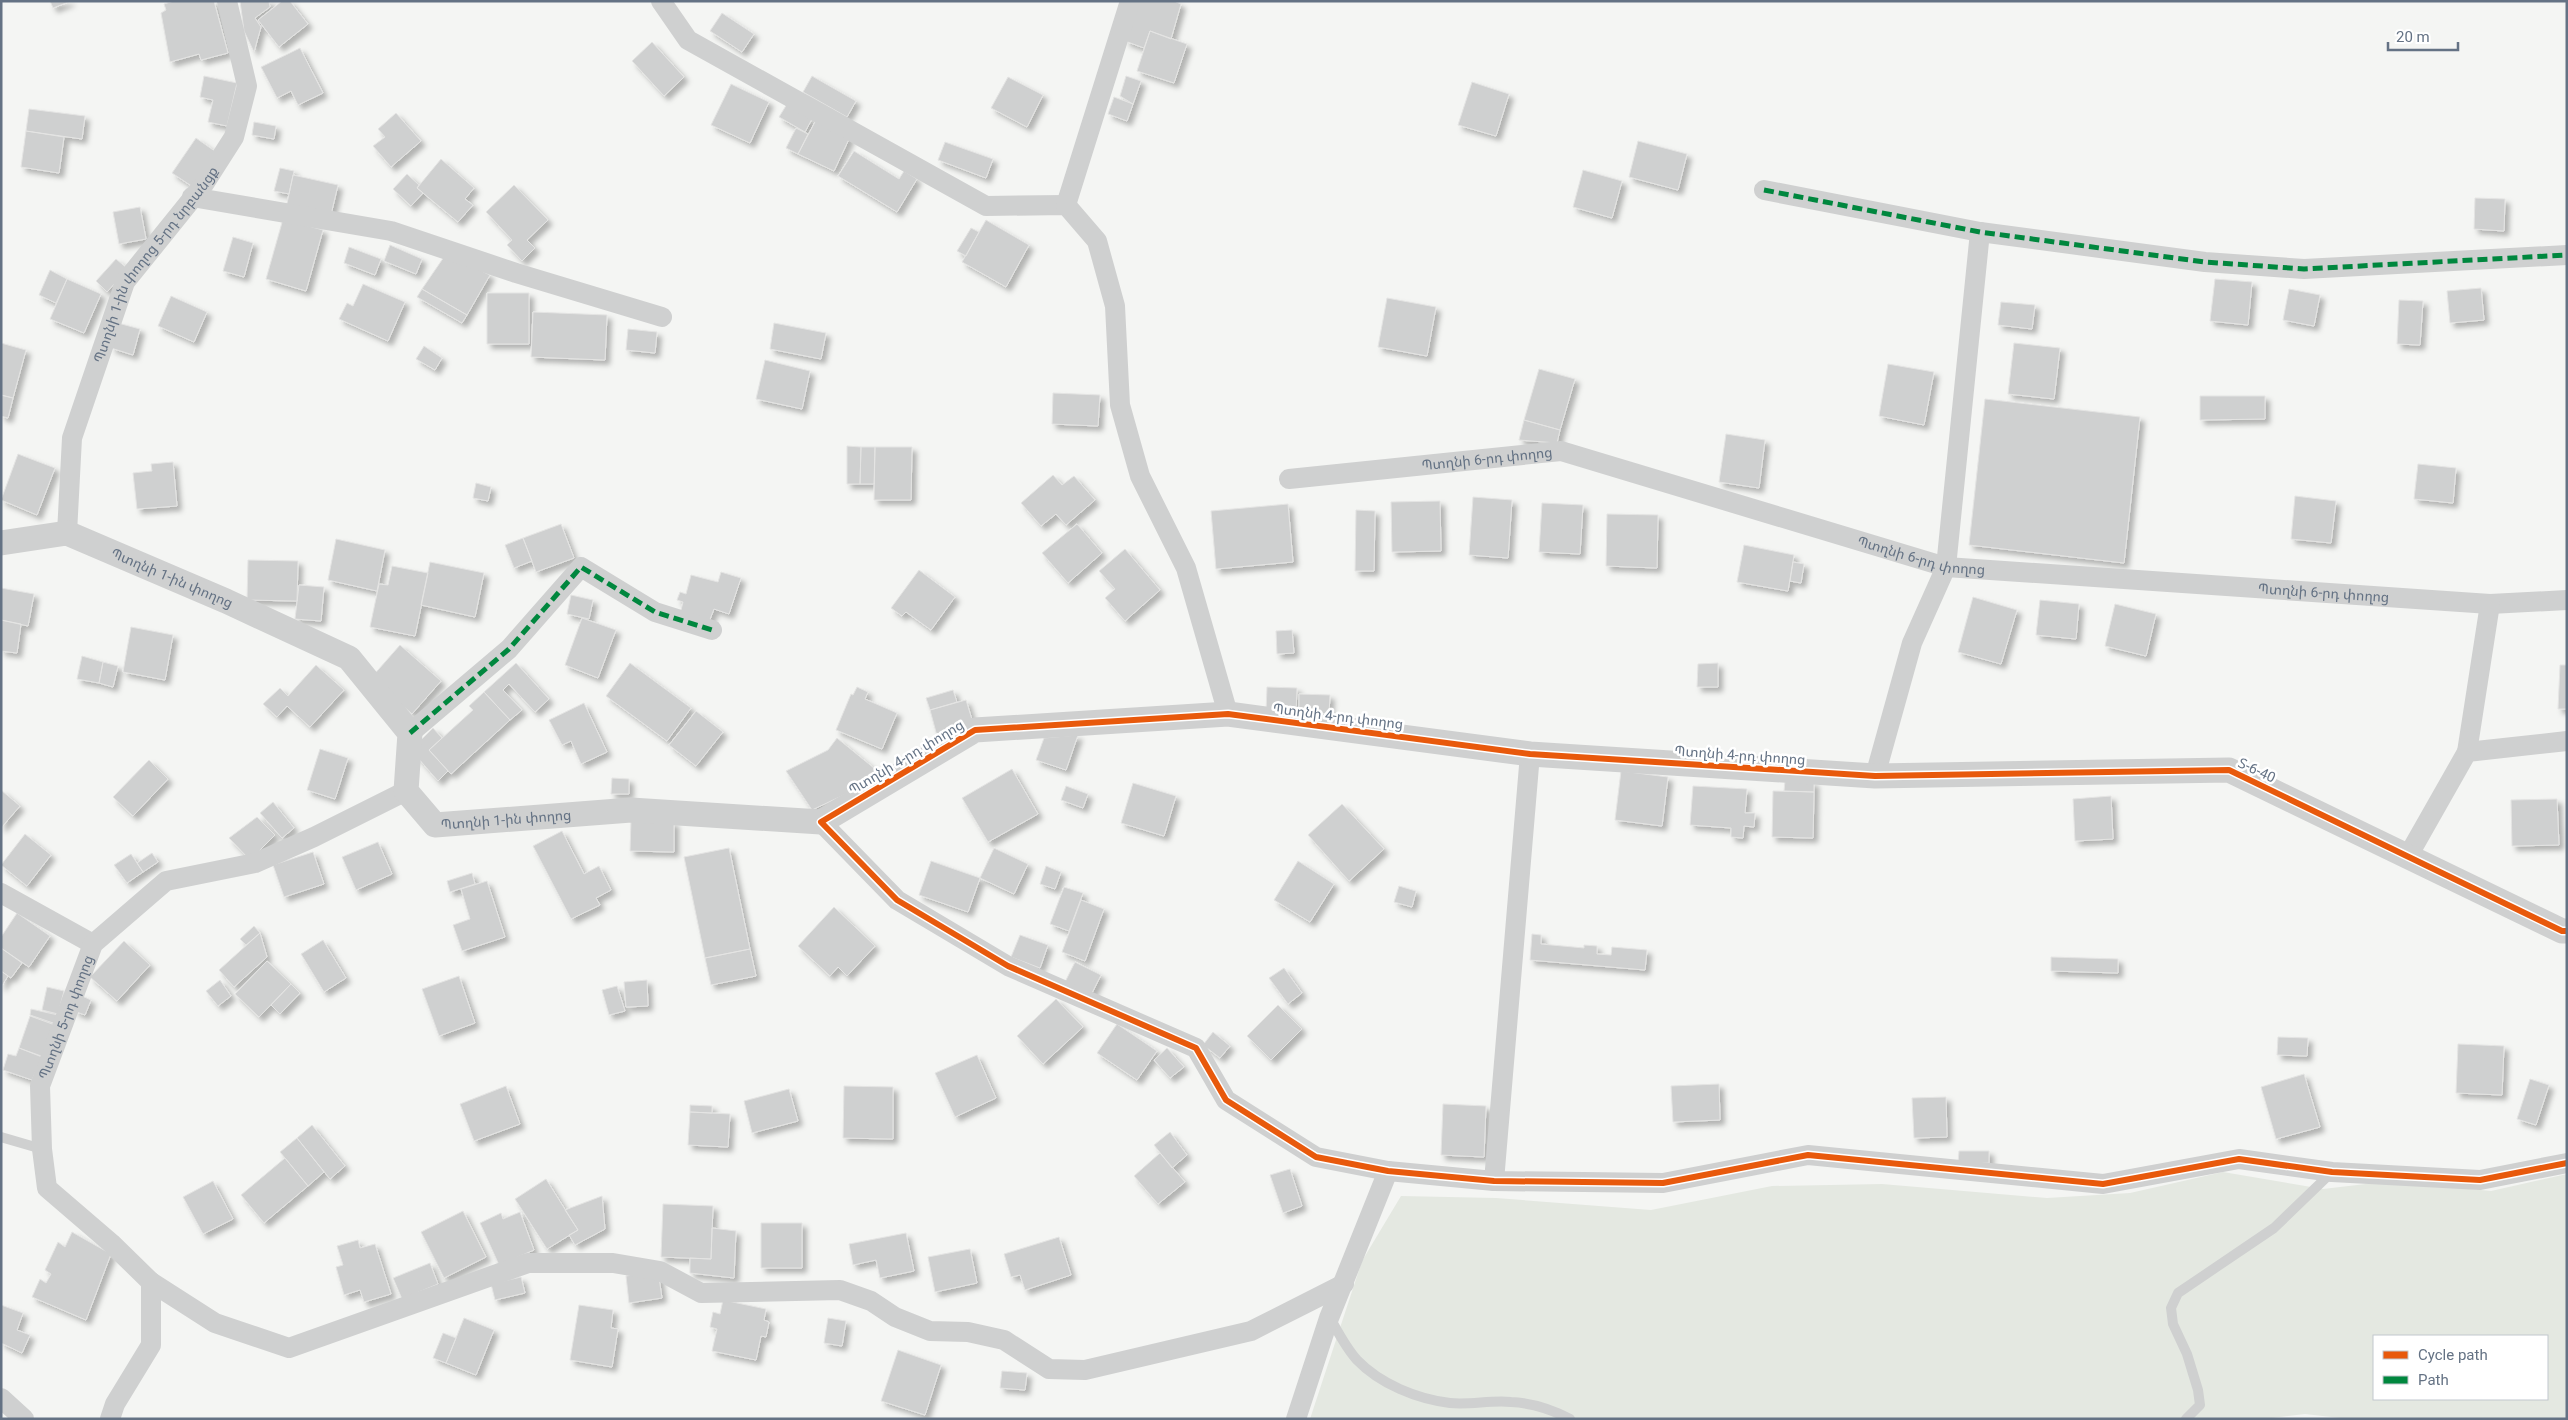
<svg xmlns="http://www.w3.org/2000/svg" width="2568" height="1420" font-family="Roboto,'Noto Sans Armenian',sans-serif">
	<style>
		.green { fill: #e4e8e1; fill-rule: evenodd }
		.building { fill: #cfd0d0; stroke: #e4e4e3; filter: url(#shadow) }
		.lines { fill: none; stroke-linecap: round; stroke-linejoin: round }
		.service { stroke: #cfd0d0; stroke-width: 10 }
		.minor { stroke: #cfd0d0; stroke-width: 20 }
		.tertiary { stroke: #cfd0d0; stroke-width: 25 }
		.quiet { stroke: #00873e; stroke-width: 5; stroke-dasharray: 10 5; stroke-linecap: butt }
		.cycleway-casing { stroke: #fff; stroke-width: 9 }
		.cycleway { stroke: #e8590c; stroke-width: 6 }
		.labels { text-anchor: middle; stroke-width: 5; stroke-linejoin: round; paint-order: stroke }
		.street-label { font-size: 14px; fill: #647284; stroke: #fff }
	</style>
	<defs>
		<filter id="shadow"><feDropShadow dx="4.5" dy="4.5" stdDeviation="2.5" flood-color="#0004"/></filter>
	</defs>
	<rect width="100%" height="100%" fill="#f4f5f3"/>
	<path class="green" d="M2223 1172 2323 1189 2391 1181 2491 1191 2567 1174V1419H2349L2305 1414 2264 1419H1310L1362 1261 1401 1196 1496 1198 1651 1210 1772 1186 1882 1184 2047 1198 2130 1193ZM2374 1336H2547V1399H2374Z"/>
	<path class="building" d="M50 1H71L53 8Z
		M174 1H214L228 53 201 60 199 54 170 62 161 13 166 10 164 4Z
		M240 1H274L269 2 270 7 255 18 261 27 254 52 244 31Z
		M282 1H290L308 24 279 47 258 20Z
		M1139 1H1174L1181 4 1171 39 1150 31 1144 48 1125 41Z
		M722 13 754 34 742 52 710 31Z
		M1150 31 1187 44 1174 83 1137 71Z
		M652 42 684 77 664 96 632 61Z
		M300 48 323 93 298 105 291 91 277 98 261 67Z
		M204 76 237 83 227 126 208 122 213 100 200 97Z
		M812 76 856 101 847 117 803 92Z
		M1126 76 1141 81 1133 104 1120 96Z
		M1008 77 1043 95 1027 127 991 108Z
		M1472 82 1509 94 1496 136 1458 125Z
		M731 84 769 102 750 143 711 125Z
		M1114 97 1133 104 1127 121 1108 114Z
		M787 104 812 119 805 132 779 117Z
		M29 109 85 116 82 139 26 131Z
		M396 113 421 141 391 167 373 146 385 137 378 129Z
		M816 120 850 137 834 171 798 154Z
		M254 122 276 126 274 139 252 135Z
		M796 128 808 134 798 154 786 148Z
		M26 131 64 137 59 173 21 167Z
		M196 138 216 152 193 187 172 173Z
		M1638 141 1687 154 1678 190 1629 177Z
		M945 142 993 159 986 178 938 160Z
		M854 151 899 179 904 171 917 179 897 212 838 176Z
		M441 159 474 188 465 199 473 205 458 222 417 188Z
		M280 168 294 171 289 194 274 191Z
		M1583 170 1622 181 1612 218 1573 207Z
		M407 174 419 185 417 188 423 193 411 206 393 189Z
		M293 175 338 185 330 219 286 208Z
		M514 185 548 220 527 240 535 248 522 261 507 245 512 240 486 212Z
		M2475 198 2505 199 2504 231 2474 229Z
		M140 207 146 239 119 244 113 212Z
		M283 219 323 230 306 291 266 279Z
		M986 220 1029 245 1006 287 962 262Z
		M971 228 979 232 966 256 957 251Z
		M233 237 253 243 244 277 223 271Z
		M390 245 422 259 416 274 384 261Z
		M349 247 381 259 375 275 344 263Z
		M446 254 490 275 467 315 422 289Z
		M116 259 128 269 107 292 96 281Z
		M50 270 67 279 56 303 39 295Z
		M67 279 101 294 84 333 50 319Z
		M2215 279 2252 282 2248 325 2210 321Z
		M363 284 405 302 388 341 339 319 347 303 353 306Z
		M2481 288 2484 320 2450 323 2447 291Z
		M422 289 467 315 462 323 417 297Z
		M2289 289 2320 295 2314 326 2283 320Z
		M487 293H529V344H487Z
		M171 296 207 312 194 342 158 326Z
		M1387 298 1436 307 1427 356 1378 347Z
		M2399 300 2423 301 2420 345 2397 344Z
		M2001 302 2035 305 2032 329 1998 325Z
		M533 312 607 315 605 360 531 357Z
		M118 323 140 329 133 355 111 348Z
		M774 323 826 333 821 359 770 349Z
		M628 329 657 332 655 353 626 350Z
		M1 343 26 350 13 398 1 395Z
		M2014 343 2060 348 2054 399 2008 394Z
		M424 346 442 358 435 370 416 359Z
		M765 360 810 371 802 409 756 399Z
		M1888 364 1934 372 1924 425 1879 416Z
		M1539 369 1575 379 1560 430 1524 420Z
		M1053 393 1100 395 1098 426 1052 424Z
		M1 395 13 398 8 418 1 416Z
		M2200 396H2265V419L2200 420Z
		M1985 399 2140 417 2124 563 1969 545Z
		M1524 420 1560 430 1557 443 1519 440Z
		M1726 434 1765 440 1759 488 1719 482Z
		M847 446 861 447 860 484H847Z
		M861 447H875L874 484H860Z
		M875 447H912L911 500H874Z
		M18 454 55 468 37 515 1 500Z
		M173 462 177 506 137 509 133 473 152 471 151 464Z
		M2418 464 2456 468 2453 503 2414 499Z
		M1053 475 1062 485 1074 476 1095 500 1066 525 1056 514 1041 526 1021 503Z
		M476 483 491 487 488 501 473 498Z
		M2295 496 2336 501 2331 543 2291 539Z
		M1473 497 1512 500 1508 558 1469 555Z
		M1440 501 1441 551 1392 552 1391 502Z
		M1542 503 1583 505 1580 554 1539 552Z
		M1288 504 1293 562 1216 569 1211 511Z
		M1356 510 1375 511 1374 571H1355Z
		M1607 514 1658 515 1657 568 1606 566Z
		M561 524 574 558 536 572 523 538Z
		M1077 524 1102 553 1068 583 1042 553Z
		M523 538 532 561 514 568 505 545Z
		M336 539 385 550 377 591 328 580Z
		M1744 545 1794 555 1788 591 1737 582Z
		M1125 549 1160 590 1125 621 1105 598 1115 589 1099 571Z
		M248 560 298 561 297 601 247 600Z
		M430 562 484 573 475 617 421 605Z
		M1793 562 1804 564 1801 583 1790 581Z
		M392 566 428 573 415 636 370 627 379 584 388 585Z
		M919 570 955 597 931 630 906 612 902 616 891 608Z
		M721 572 741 578 729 614 714 609 709 622 680 614 683 602 677 600 680 592 686 594 691 575 718 582Z
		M299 585 324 587 321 621 295 619Z
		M1 588 34 594 28 626 1 620Z
		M571 595 593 600 589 619 567 614Z
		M1973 597 2017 610 2001 664 1958 652Z
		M2040 600 2079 604 2076 639 2036 635Z
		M2115 604 2156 614 2146 656 2105 646Z
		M582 618 616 630 598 678 565 665Z
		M1 620 21 624 17 653 1 651Z
		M131 627 173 635 165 680 123 672Z
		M1292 630 1294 653 1277 654 1276 631Z
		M400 645 441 681 412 714 371 678Z
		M82 656 103 662 99 683 77 679Z
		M103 662 118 666 113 687 99 683Z
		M516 663 549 699 535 712 509 684 503 690 522 710 510 720 484 692Z
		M630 663 691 708 667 741 606 696Z
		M1718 663V687H1697L1698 664Z
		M316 665 344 690 310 727 287 706 277 717 263 704 280 688 288 696Z
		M2560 665H2567V709H2558Z
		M857 687 868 692 865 699 897 713 882 749 836 730 851 694 853 695Z
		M1267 687 1297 688 1296 713 1266 712Z
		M953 690 957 702 930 710 926 698Z
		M484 692 510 720 451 774 429 750 473 710 469 706Z
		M1299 694 1330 695 1329 714 1299 712Z
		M966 700 974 726 937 736 930 710Z
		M584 703 607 752 581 764 571 741 562 745 549 720Z
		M696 711 723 732 696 766 669 745Z
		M433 728 442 738 429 750 448 771 438 781 411 750Z
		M1078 735 1066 770 1036 760 1044 738Z
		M837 738 880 773 871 782 812 810 786 771 828 750Z
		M320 749 348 758 335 799 307 790Z
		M149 760 168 779 133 816 113 797Z
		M1012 769 1038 814 988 842 962 798Z
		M1621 771 1668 777 1662 826 1615 820Z
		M612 778 629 779V794H611Z
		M1785 781 1814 782V792L1784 791Z
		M1133 783 1176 796 1164 836 1121 823Z
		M1066 786 1088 794 1083 808 1061 800Z
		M1693 786 1747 789 1745 813H1755L1754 827 1744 826 1743 838 1731 837V828L1690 825Z
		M1 790 20 806 1 828Z
		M1773 791 1814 792 1813 838 1772 837Z
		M2111 796 2113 839 2075 841 2073 799Z
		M2557 799 2559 845 2512 846 2511 800Z
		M273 802 294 828 282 838 260 813Z
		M1342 804 1384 849 1349 881 1308 835Z
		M257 817 275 835 250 860 229 838Z
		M631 820 674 822V852L630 851Z
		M562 831 584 874 599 866 611 890 596 898 600 905 571 919 533 846Z
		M25 834 51 855 27 886 1 865Z
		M378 842 392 874 356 890 342 857Z
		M729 848 750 949 705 958 684 857Z
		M994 848 1028 864 1014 894 980 878Z
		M313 852 324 884 284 897 273 865Z
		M152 853 158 862 143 872 137 863Z
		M131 854 143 872 127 883 114 865Z
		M931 861 980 878 968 912 919 895Z
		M1298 861 1334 884 1310 922 1274 900Z
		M1046 866 1061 872 1055 889 1040 884Z
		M472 873 475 884 450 892 447 881Z
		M487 881 505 937 462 951 453 925 470 919 461 889Z
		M1399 886 1416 891 1412 907 1394 902Z
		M1064 887 1083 893 1069 931 1050 924Z
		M1081 900 1104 909 1085 961 1062 952Z
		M834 907 875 946 847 976 838 967 830 976 798 946Z
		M17 913 50 936 29 967 1 948V937Z
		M254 926 260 933 246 945 240 939Z
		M260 933 267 957 234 987 219 970Z
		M1532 934 1541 935V944L1584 948V945L1597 946V954L1611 955 1612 947 1647 950 1645 970 1530 960Z
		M1020 935 1048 945 1040 968 1011 957Z
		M323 940 346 978 324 992 301 954Z
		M124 941 150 965 117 1001 90 977Z
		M1 948 22 963 11 978 1 971Z
		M750 949 756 976 711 985 705 958Z
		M2051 957 2118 959V973L2051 971Z
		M267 961 291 984 259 1017 235 994Z
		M1075 962 1101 975 1091 995 1065 982Z
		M1284 968 1302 993 1288 1004 1269 978Z
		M1 971 8 976 1 987Z
		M459 976 475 1023 439 1036 422 989Z
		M220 980 231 996 218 1006 206 991Z
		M647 980 648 1006 626 1007 624 982Z
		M291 984 300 993 280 1014 271 1005Z
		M617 986 625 1011 609 1015 602 990Z
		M47 987 64 991 58 1014 42 1010Z
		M80 995 91 1000 85 1015 74 1011Z
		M1056 999 1083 1027 1043 1064 1017 1036Z
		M1278 1005 1302 1029 1271 1060 1247 1036Z
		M31 1009 58 1015 56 1024 30 1015Z
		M30 1016 55 1025 44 1057 19 1048Z
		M1117 1024 1157 1051 1137 1080 1097 1053Z
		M1213 1032 1230 1046 1220 1058 1203 1045Z
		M2278 1037 2308 1038 2307 1056 2277 1055Z
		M2458 1044 2504 1046 2502 1095 2456 1093Z
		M19 1048 42 1057 32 1080 3 1070 8 1054 16 1056Z
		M1167 1048 1184 1067 1170 1078 1154 1060Z
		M977 1055 996 1098 955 1117 935 1073Z
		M2304 1074 2320 1127 2276 1139 2261 1087Z
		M2530 1079 2549 1085 2536 1125 2517 1119Z
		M1719 1084 1720 1120 1673 1122 1671 1086Z
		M506 1086 520 1124 474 1141 460 1104Z
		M844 1086 893 1087V1139L843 1138Z
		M789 1089 798 1121 752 1133 744 1101Z
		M1946 1097 1947 1137 1914 1138 1912 1098Z
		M1443 1104 1486 1106 1484 1157 1441 1155Z
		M690 1105 712 1106V1113L690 1112Z
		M690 1112 730 1114 728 1147 688 1145Z
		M312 1125 345 1166 330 1179 297 1138Z
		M1170 1132 1187 1155 1172 1168 1154 1145Z
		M297 1138 324 1172 308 1186 280 1152Z
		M1959 1151H1989V1163H1958Z
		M1160 1153 1185 1182 1158 1204 1134 1176Z
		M285 1158 308 1186 264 1223 241 1195Z
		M1290 1169 1302 1206 1283 1213 1270 1175Z
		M546 1179 578 1230 547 1249 515 1199Z
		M213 1181 233 1219 203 1234 183 1197Z
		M602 1196 605 1229 575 1245 569 1235 578 1230 565 1210Z
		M663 1204 713 1206 711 1259 661 1257Z
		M463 1211 486 1257 444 1278 421 1232Z
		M520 1212 534 1250 499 1265 480 1223 501 1213 503 1219Z
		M761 1223H802V1268H761Z
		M712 1228 736 1231 734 1278 690 1273V1258L711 1259Z
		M72 1232 111 1254 86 1320 32 1297 40 1279 46 1283 51 1274 45 1270 58 1242 65 1247Z
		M906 1233 914 1271 880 1278 876 1260 853 1265 849 1244Z
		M1059 1237 1071 1275 1025 1290 1020 1275 1011 1277 1004 1254Z
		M358 1240 360 1248 375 1244 391 1294 364 1302 360 1290 344 1295 336 1267 343 1265 337 1246Z
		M970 1249 977 1283 935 1292 928 1257Z
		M430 1263 438 1284 402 1299 393 1278Z
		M658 1271 662 1298 629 1303 626 1276Z
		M521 1277 525 1293 495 1300 491 1284Z
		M723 1300 766 1309 764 1320 769 1322 766 1337 761 1336 756 1360 712 1351 717 1329 710 1327 713 1312 720 1314Z
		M1 1305 23 1313 17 1330 30 1335 22 1353 1 1343Z
		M579 1305 613 1310 611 1328 618 1329 612 1367 570 1360Z
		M464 1318 494 1330 476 1375 446 1363Z
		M828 1318 846 1321 842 1346 824 1343Z
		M443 1333 456 1338 446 1363 433 1358Z
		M898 1350 941 1365 925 1415 881 1401Z
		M1002 1371 1027 1373 1025 1390 1000 1388Z"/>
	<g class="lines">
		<path class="service" d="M1 1137 42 1149
			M1330 1318C1338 1332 1346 1348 1357 1360 1380 1384 1417 1399 1450 1403 1470 1405 1491 1400 1511 1402 1531 1403 1553 1410 1570 1419
			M2186 1419 2200 1405 2198 1390 2187 1354 2173 1324 2171 1308 2178 1293 2274 1228 2331 1173"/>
		<g class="minor">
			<path d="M661 1 688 40 986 206 1066 205 1097 241 1115 306 1120 405 1140 476 1186 568 1228 714"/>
			<path d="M1764 190 1980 232 2205 262 2304 269 2567 255"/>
			<path d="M192 197 391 231 516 273 662 317"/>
			<path d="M1066 205 1130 1"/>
			<path id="s1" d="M1289 479 1561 451 1946 567 2490 604 2567 600"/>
			<path id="s2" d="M67 533 72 438 125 282 204 184 234 137 247 86 227 1"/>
			<path d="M410 733 509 649 581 567 655 612 712 630"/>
			<path d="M2467 752 2490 604"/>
			<path d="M1875 776 1912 643 1946 567 1980 232"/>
			<path d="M821 822 897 900 1008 966 1196 1048 1226 1100 1316 1157 1388 1171 1494 1181 1663 1183 1808 1155 2103 1184 2239 1159 2332 1172 2480 1180 2567 1163"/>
			<path d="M2408 856 2467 752 2567 741"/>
			<path d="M1 893 93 944"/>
			<path d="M1494 1181 1530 754"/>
			<path d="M151 1282 215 1323 289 1348 528 1263H613L660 1271 701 1293 840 1290 871 1301 895 1317 930 1331 968 1332 1004 1340 1049 1369 1085 1370 1251 1331 1344 1284"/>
			<path d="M1 1398 24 1419"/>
			<path id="s3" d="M110 1419 115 1404 151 1345V1282L111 1243 47 1188 42 1149 40 1086 93 944 166 881 255 863 314 837 406 791"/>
			<path d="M1296 1419 1329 1318 1388 1171"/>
		</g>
		<path class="tertiary" id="s4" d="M1 543 67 533 226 601 349 658 410 733 406 791 435 825 631 810 821 822 975 730 1228 714 1530 754 1875 776 2229 770 2562 931H2567"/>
		<path class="quiet" d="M1764 190 1980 232 2205 262 2304 269 2567 255
			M410 733 509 649 581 567 655 612 712 630"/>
		<g class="cycleway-casing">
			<path id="cycleway" d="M2567 931H2562L2229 770 1875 776 1530 754 1228 714 975 730 821 822 897 900 1008 966 1196 1048 1226 1100 1316 1157 1388 1171 1494 1181 1663 1183 1808 1155 2103 1184 2239 1159 2332 1172 2480 1180 2567 1163"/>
		</g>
		<use href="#cycleway" class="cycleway"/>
	</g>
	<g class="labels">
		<g class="street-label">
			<text dy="5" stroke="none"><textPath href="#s2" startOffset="290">Պտղնի 1-ին փողոց 5-րդ նրբանցք</textPath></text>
			<text dy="5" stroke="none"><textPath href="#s1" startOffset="199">Պտղնի 6-րդ փողոց</textPath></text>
			<text dy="5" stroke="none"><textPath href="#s1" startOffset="649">Պտղնի 6-րդ փողոց</textPath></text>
			<text dy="5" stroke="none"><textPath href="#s4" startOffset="181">Պտղնի 1-ին փողոց</textPath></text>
			<text dy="5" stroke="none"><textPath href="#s1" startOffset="1054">Պտղնի 6-րդ փողոց</textPath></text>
			<text transform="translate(1338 716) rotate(7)" y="5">Պտղնի 4-րդ փողոց</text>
			<text transform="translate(1740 755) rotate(4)" y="5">Պտղնի 4-րդ փողոց</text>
			<text transform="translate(906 757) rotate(-31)" y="5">Պտղնի 4-րդ փողոց</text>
			<text transform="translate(2257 770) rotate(25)" y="5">Տ-6-40</text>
			<text dy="5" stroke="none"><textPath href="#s4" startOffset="646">Պտղնի 1-ին փողոց</textPath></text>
			<text dy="5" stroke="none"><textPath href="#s3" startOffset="464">Պտղնի 5-րդ փողոց</textPath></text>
		</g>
	</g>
	<rect width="2568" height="1420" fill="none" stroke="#647284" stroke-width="5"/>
	<rect x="2373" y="1335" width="175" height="65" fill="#ffffff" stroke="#c1c7ce"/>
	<rect x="2383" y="1351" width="25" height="8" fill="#e8590c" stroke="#c1c7ce"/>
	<text x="2418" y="1360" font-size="15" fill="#647284">Cycle path</text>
	<rect x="2383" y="1376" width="25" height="8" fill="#00873e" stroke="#c1c7ce"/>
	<text x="2418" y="1385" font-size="15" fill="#647284">Path</text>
	<path d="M2388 42v8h70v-8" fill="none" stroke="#647284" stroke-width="2.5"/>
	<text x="2396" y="42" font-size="15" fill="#647284" stroke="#ffffff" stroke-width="4" paint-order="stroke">20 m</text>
</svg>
